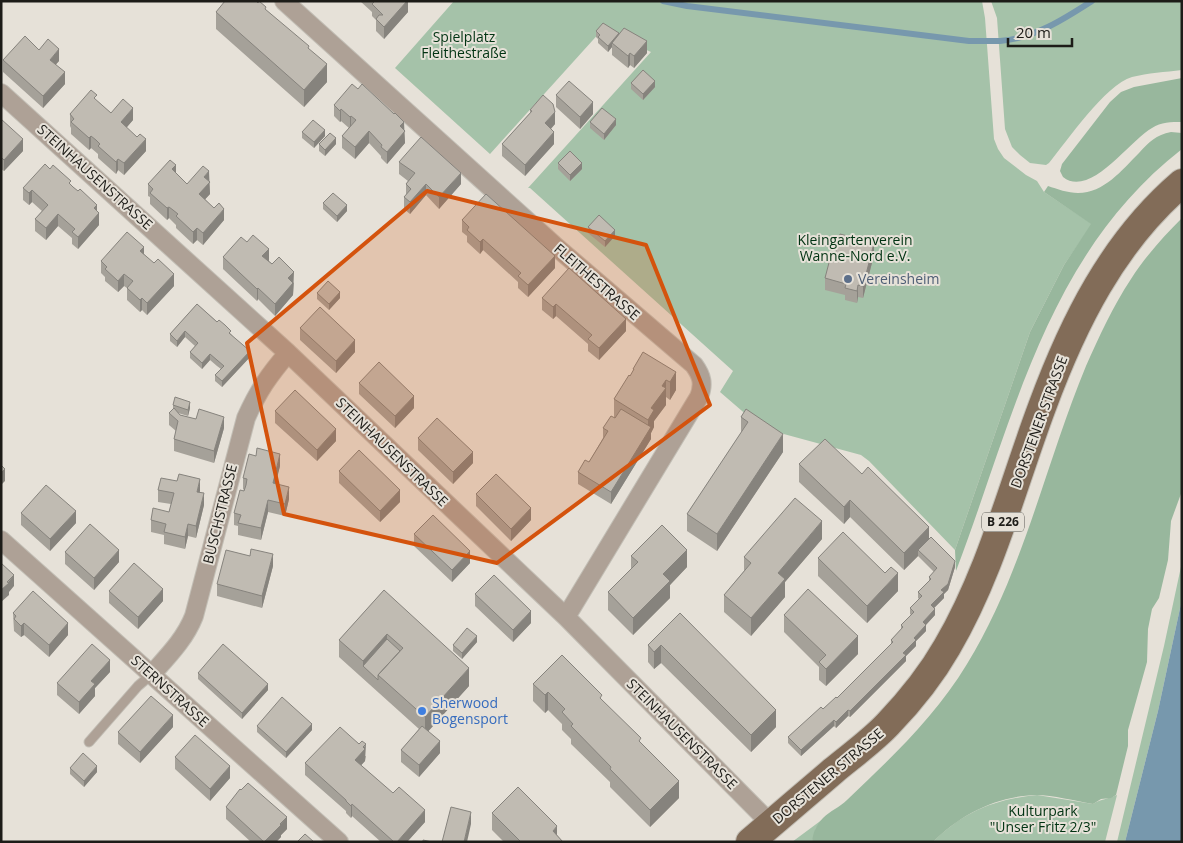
<svg xmlns="http://www.w3.org/2000/svg" width="1183" height="843" font-family="'Open Sans',sans-serif">
	<style>
		.green { fill: #a5c2a9 }
		.forest { fill: #98b79d }
		.water { fill: #7798ad }
		.lines { fill: none; stroke-linecap: round; stroke-linejoin: round }
		.stream { stroke: #7798ad; stroke-width: 6 }
		.service-casing { stroke: #c2beb5; stroke-width: 11 }
		.minor-casing { stroke: #c2beb5; stroke-width: 20 }
		.primary-casing { stroke: #c2beb5; stroke-width: 30 }
		.service { stroke: #aea196; stroke-width: 9 }
		.minor { stroke: #aea196; stroke-width: 18 }
		.primary { stroke: #826c58; stroke-width: 28 }
		.wall { fill: #a5a199 }
		.shaded-wall { fill: #86837d }
		.building { fill: #c0bbb2; stroke: #86837d }
		.marked { fill: #d4530d; fill-opacity: 0.2; stroke: #d4530d; stroke-width: 4; stroke-linejoin: round }
		.service-dot { fill: #5c6f8a; stroke: #e6e1d8; stroke-width: 2 }
		.shop-dot { fill: #3f7fe0; stroke: #e6e1d8; stroke-width: 2 }
		.labels { text-anchor: middle; stroke-width: 4; stroke-linejoin: round; paint-order: stroke }
		.shield { fill: #e6e1d8; stroke: #595752; stroke-width: 1 }
		.shield-label { font-size: 12px; font-weight: bold; fill: #1d1c18 }
		.park-label { font-size: 14px; fill: #003312; stroke: #e6e1d8 }
		.street-label { font-size: 14px; fill: #1d1c18; stroke: #e6e1d8 }
		.service-label { font-size: 14px; fill: #4e5e75; stroke: #e6e1d8; text-anchor: start }
		.shop-label { font-size: 14px; fill: #366cbe; stroke: #e6e1d8; text-anchor: start }
	</style>
	<rect width="100%" height="100%" fill="#e6e1d8"/>
	<path class="green" d="M454 1H982L985 18 994 139 998 149 1004 158 1026 175 1037 181 1044 192 1092 224 1064 265 1030 332 955 550 869 461 861 455 769 430 749 417 720 392 733 371 530 188H528L651 52 602 30 490 154 395 68Z
		M991 1H1182V70C1165 72 1148 73 1132 77 1105 85 1067 141 1049 163L1046 165 1030 163 1020 155 1012 147 1005 129 997 18Z
		M1182 562V599L1158 711 1125 842H1117L1164 646Z
		M1037 795 1093 804C1101 799 1108 799 1117 795L1105 842H933C963 812 995 799 1037 795Z
		M823 819 816 828 812 842H792Z"/>
	<path class="forest" d="M1182 78V122C1171 122 1161 122 1152 128 1130 140 1090 199 1063 177L1060 171 1062 164 1110 102 1121 92 1134 87Z
		M1171 132 1182 133V149C1046 255 1014 419 956 571L955 550 1030 332 1064 265 1091 224 1044 192 1048 186C1057 189 1068 193 1078 193 1104 193 1122 170 1139 153 1149 142 1156 135 1171 132Z
		M1182 218V491L1171 521 1168 560 1159 598 1152 609 1148 629 1147 662 1128 730V746L1116 795 1111 798 1101 799 1093 804C1075 801 1053 795 1036 795 996 796 960 815 933 842H812C813 833 816 825 823 818 830 811 840 807 847 800 891 758 935 717 967 664 1023 573 1045 465 1086 366 1099 337 1113 306 1131 279 1145 257 1163 237 1182 218Z"/>
	<path class="water" d="M1182 599V842H1125L1158 711Z"/>
	<g class="lines">
		<path class="stream" d="M663 1 687 6 969 41C979 41 990 41 1000 41 1035 38 1064 19 1092 1"/>
		<g class="service-casing">
			<path id="service" d="M89 742 138 686 152 674"/>
		</g>
		<g class="minor-casing">
			<path id="minor" d="M284 1 554 245 694 365C702 376 704 384 699 397L566 617
				M1 93 288 353 566 617 771 824
				M1 540 339 842
				M152 674C168 656 185 639 194 616L246 418C258 391 269 375 288 353"/>
		</g>
		<g class="primary-casing">
			<path id="primary" d="M750 842C778 818 805 795 833 771 851 756 872 741 888 724 911 700 931 675 947 647 991 572 1012 487 1042 407 1073 323 1113 242 1182 183"/>
		</g>
		<use href="#service" class="service"/>
		<use href="#minor" class="minor"/>
		<use href="#primary" class="primary"/>
	</g>
	<path class="wall" d="M360 1H408V12L384 39 376 31V20L372 16V12Z
		M266 10 309 49 327 82 304 107 216 29V12Z
		M596 31 619 35 647 53 634 68 630 65 628 68 612 55V47L608 52 598 43V39L596 37Z
		M39 50 59 61 56 64 65 84 43 108 3 72V60Z
		M631 83 655 87 643 100 631 89Z
		M556 95 593 114 580 129 556 107Z
		M97 101 111 113 133 120 126 128 146 151 124 175 118 170 116 174 98 158V154L91 148 89 150 71 134V128L70 126V114Z
		M334 105 404 130 405 143 387 164 381 158V156L369 143 355 159 342 148V136L349 128 341 121 340 122 334 116Z
		M530 110 555 124 551 129 554 144 525 176 502 156V144L530 113Z
		M1 119 23 151 4 171 1 169Z
		M590 122 616 125 604 140 590 128Z
		M302 132 325 136 314 148 302 138Z
		M319 144H336L325 156 319 151Z
		M399 162 461 184 439 209 426 195 410 214 404 209V197L406 195V184L408 181 399 174Z
		M558 163 582 169 570 181 558 169Z
		M50 169 71 185 97 211 99 225 78 249 72 244V238L58 226 46 240 35 231V219L42 211 32 202 29 205 23 200V188Z
		M176 173 187 184 209 181 210 194 205 199 224 220 203 245 197 240 193 244 176 228V225L169 218 167 220 150 204V197L148 196V184Z
		M323 203 347 211 337 222 323 209Z
		M462 220 555 268 528 297 518 288V282L483 250 480 254 467 242V236L462 232Z
		M588 227 615 236 605 247 588 233Z
		M144 254 174 286 147 315 142 310 140 312 127 300V288L124 286 118 292 105 281V277L101 273V261Z
		M835 255H874L863 298 858 297 857 303 845 300V295L825 290V278Z
		M223 257 269 261 294 283 293 295 275 316 258 299 257 301 223 269Z
		M317 293 340 298 329 310 317 299Z
		M542 298 626 331 599 360 588 351V344L556 316 553 319 542 310Z
		M197 304 231 334 250 357 222 387 215 381V375L221 369 217 366 210 360 202 369 190 358V352L195 346 185 337 177 347 170 341V334Z
		M300 328 355 352 336 373 300 340Z
		M633 369 676 372V390L670 400 666 397V405L654 421V427L651 433V439L611 504 578 484V472L589 462 603 438V428L614 417V399L630 376 633 372Z
		M359 383 414 408 395 428 359 394Z
		M173 405 190 408 188 416 178 413 180 415 224 428 214 463 174 451V439L176 431 169 425V413L173 409Z
		M746 409 783 452 717 551 687 531V514L741 433V417Z
		M275 411 336 441 317 461 275 423Z
		M418 438 473 463 453 484 418 450Z
		M799 464 929 539 955 567 948 590 944 594V598L934 608 935 615 926 625V631L916 641V646L906 656V661L850 717 848 716 836 728 834 726 801 756 788 743V737L837 698 891 645V640L901 630V625L911 615 910 614V608L919 599 918 598V592L929 581V577L934 572 918 556 904 570 850 517 844 524 799 482Z
		M280 466 275 483 289 499 285 516 268 512 261 540 238 535V526L234 525V513L244 490 243 489V478Z
		M339 471 400 502 380 522 339 483Z
		M158 490 200 491 199 492 204 505 196 538 188 536 185 549 164 544V535L151 532V520L169 512 171 504 158 502Z
		M476 494 531 520 511 541 476 506Z
		M21 513 76 523 50 551 21 525Z
		M414 534 470 563 452 582 414 546Z
		M822 539 785 582V597L751 636 724 612V595L744 571V557Z
		M65 552 119 562 94 590 65 564Z
		M631 556 687 567 670 585V598L633 635 608 610V592L631 569Z
		M818 558 898 591 867 623 818 576Z
		M273 566 262 608 217 596V584Z
		M384 590 469 686 428 731 440 753 419 777 401 762V750L419 729 339 657V640Z
		M109 591 163 601 138 629 109 603Z
		M475 594 531 623 513 642 475 606Z
		M13 613 68 635 49 657 24 635 21 637 14 631Z
		M680 613 776 727 751 752 661 663 654 669 648 662V645Z
		M784 615 858 654 826 686 819 680V667L784 632Z
		M477 642 462 659 453 651V645Z
		M110 672 95 688V696L79 714 57 695V683Z
		M198 673 268 690 242 719 198 679Z
		M533 684 602 700 641 743 679 798 650 827 610 787V782L571 744V739L562 730V724L548 710 545 713 533 701Z
		M257 726 312 730 286 758 257 732Z
		M173 727 140 763 118 744V732Z
		M366 756 365 761 361 765 425 822 407 842H381L352 816 351 818 346 813V811L305 775V763Z
		M175 757 230 778 210 801 175 769Z
		M70 768 97 772 84 787 70 774Z
		M226 807 287 829 281 835V837L276 842H251L226 819Z
		M492 813 557 835 563 842H504L492 830Z"/>
	<path class="shaded-wall" d="M407 1H408V12L384 39V27Z
		M619 33V39L612 43V47L608 52V46Z
		M647 41V53L634 68V56Z
		M59 49V61L50 71V60Z
		M630 53V65L628 68V56Z
		M327 64V82L304 107V90Z
		M65 72V84L43 108V96Z
		M655 81V87L643 100V94Z
		M593 102V114L580 129V117Z
		M133 108V120L121 134V122Z
		M341 109V121L340 122V111Z
		M555 112V124L545 135V123Z
		M351 116V128L350 129V117Z
		M616 119V125L604 140V134Z
		M404 122 405 143 387 164V152L400 126Z
		M325 130V136L314 148V142Z
		M369 131V143L355 159V147Z
		M554 132V144L525 176V165Z
		M91 136V148L89 150V138Z
		M336 138V144L325 156V150Z
		M23 139V151L4 171V160Z
		M146 139V151L124 175V163Z
		M118 159V170L116 174V162Z
		M582 163V169L570 181V175Z
		M176 165V177L172 169Z
		M209 171 210 194 199 206V194L204 177Z
		M461 173V184L439 209V197Z
		M426 184V195L410 214V202Z
		M32 190V202L29 205V193Z
		M97 205V215L99 213V225L78 249V237L94 208Z
		M347 205V211L337 222V216Z
		M169 207V218L167 220V208Z
		M224 209V220L203 245V233Z
		M58 214V226L46 240V228Z
		M197 228V240L193 244V232Z
		M615 230V236L605 247V241Z
		M483 239V250L480 254V242Z
		M874 243V255L863 298V286Z
		M144 247V259L140 251Z
		M269 249V261L262 268V256Z
		M555 256V268L528 297V285Z
		M294 272 293 295 275 316V304L288 278Z
		M124 274V286L118 292V281Z
		M174 274V286L147 315V303Z
		M858 285V297L857 303V291Z
		M258 288V299L257 301V289Z
		M340 292V298L329 310V304Z
		M142 298V310L140 312V300Z
		M556 304V316L553 319V307Z
		M626 319V331L599 360V348Z
		M185 331V337L177 347V341Z
		M355 340V352L336 373V361Z
		M250 351V357L222 387V381Z
		M210 354V360L202 369V363Z
		M676 372V390L670 400V382Z
		M666 380V405L654 421V427L651 433V439L611 504V492L648 432V420L651 408 662 386Z
		M414 396V408L395 428V416Z
		M190 402V408L188 416V410Z
		M224 417V428L214 463V451Z
		M336 429V441L317 461V450Z
		M783 434V452L717 551V534Z
		M473 452V463L453 484V472Z
		M280 454V466L273 495V483Z
		M5 469V481L1 485V473Z
		M200 479V491L197 504V492Z
		M289 487V499L285 516V504Z
		M400 490V502L380 522V511Z
		M204 493V505L196 538V526Z
		M268 500V512L261 540V528Z
		M850 500V517L844 524V507Z
		M531 508V520L511 541V529Z
		M76 511V523L50 551V539Z
		M822 521V539L785 582V597L751 636V618L778 573Z
		M188 524V536L185 549V537Z
		M929 527V544L918 550V556L904 570V553Z
		M119 550V562L94 590V578Z
		M687 550V567L670 585V598L633 635V618L663 574Z
		M470 551V563L452 582V570Z
		M273 554V566L262 608V596Z
		M955 561V567L948 590 944 594V598L931 611V605L941 590Z
		M898 573V591L867 623V606Z
		M14 575V586L9 592V595L1 602V590Z
		M163 589V601L138 629V617Z
		M935 609V615L923 628V622Z
		M531 611V623L513 642V630Z
		M24 623V635L21 637V626Z
		M68 623V635L49 657V645Z
		M926 625V631L916 641V646L906 656V661L850 717V711L903 653 914 638Z
		M387 634V651L363 666V661Z
		M477 636V642L462 659V653Z
		M858 636V654L826 686V669Z
		M661 645V663L654 669V652Z
		M110 660V672L95 688V696L79 714V702L91 681Z
		M469 668V686L425 735V717Z
		M268 684V690L242 719V713Z
		M548 692V710L545 713V695Z
		M776 710V727L751 752V735Z
		M848 710V716L836 728V722Z
		M173 715V727L140 763V752Z
		M834 720V726L801 756V750Z
		M312 724V730L286 758V752Z
		M440 741V753L419 777V765Z
		M366 744 365 761 355 772V760Z
		M97 766V772L84 787V781Z
		M230 766V778L210 801V789Z
		M679 781V798L650 827V810Z
		M352 804V816L351 818V806Z
		M425 810V822L407 842H397Z
		M471 812V824L467 842H464Z
		M287 817V829L281 835V837L276 842H264Z
		M557 826V842L553 831Z"/>
	<path class="building" d="M225 1H256L258 3 259 1 266 7 265 9 309 46 308 48 327 64 304 90 216 12Z
		M373 1H407L384 27 376 19 379 15H383L372 4 374 2Z
		M603 23 619 33 608 46 598 37 600 35 596 31Z
		M624 28 647 41 634 56 630 53 628 56 612 43Z
		M25 36 39 50 48 39 59 49 50 60 65 72 43 96 3 60Z
		M643 70 655 81 643 94 631 83Z
		M569 81 593 102 580 117 556 95Z
		M352 84 358 89 362 84 394 114 395 113 404 122 400 126 405 131 387 152 381 147 382 145 369 131 355 147 342 136 356 120 351 116 350 117 341 109 340 111 334 105Z
		M91 90 97 95 94 98 111 113 123 99 133 108 121 122 137 137 140 134 146 139 124 163 118 159 116 162 98 146 100 144 96 140 91 136 89 138 71 122 74 119 70 114Z
		M543 95 553 104 555 112 545 123 554 132 525 165 502 144 532 111 530 110Z
		M602 108 616 119 604 134 590 122Z
		M1 119 23 139 4 160 1 157Z
		M313 120 325 130 314 142 302 132Z
		M330 133 336 138 325 150 319 144Z
		M421 137 461 173 439 197 426 184 410 202 404 197 411 189 406 184 415 173 399 162Z
		M570 151 582 163 570 175 558 163Z
		M170 160 176 165 172 169 187 184 203 166 209 171 204 177 210 182 199 194 214 208 219 203 224 209 203 233 197 228 193 232 176 216 178 214 173 210 169 207 167 208 150 193 153 189 148 184Z
		M45 164 50 169 53 165 71 181 69 183 73 187 78 191 80 189 97 205 94 208 99 213 78 237 72 232 75 229 58 214 46 228 35 219 48 205 32 190 29 193 23 188Z
		M333 193 347 205 337 216 323 203Z
		M486 194 555 256 528 285 518 276 521 273 483 239 480 242 467 230 469 227 462 220Z
		M599 215 615 230 605 241 588 227Z
		M127 232 144 247 140 251 154 263 158 259 174 274 147 303 142 298 140 300 127 288 133 281 124 274 118 281 105 269 107 267 101 261Z
		M840 234 874 243 863 286 858 285 857 291 845 288 846 284 825 278 831 255H835Z
		M253 235 269 249 262 256 272 264 279 257 294 272 288 278 293 283 275 304 258 288 257 289 223 257 241 237 247 242Z
		M569 268 626 319 599 348 588 339 592 335 556 304 553 307 542 298Z
		M328 281 340 292 329 304 317 293Z
		M197 304 217 322 219 320 225 325 231 331 229 333 250 351 222 381 215 375 224 366 210 354 202 363 190 352 198 343 185 331 177 341 170 334Z
		M320 307 355 340 336 361 300 328Z
		M643 352 676 372 670 382 666 380 662 386 666 388 651 408 654 410 648 420 614 399 629 375 630 376 634 369H633Z
		M379 362 414 396 395 416 359 383Z
		M295 390 336 429 317 450 275 411Z
		M175 397 190 402 188 410 173 405Z
		M174 408 180 415 196 419 199 409 224 417 214 451 174 439 178 421 169 413Z
		M621 409 651 427 611 492 578 472 585 460 589 462 608 431 603 428 611 416 615 418Z
		M746 409 783 434 717 534 687 514 748 422 741 417Z
		M437 418 473 452 453 472 418 438Z
		M825 439 862 474 868 467 929 527 904 553 850 500 844 507 799 464Z
		M257 448 280 454 273 483 289 487 285 504 268 500 261 528 238 523 241 515 234 513 240 490 244 491 246 485 247 479 243 478 249 454 256 456Z
		M359 450 400 490 380 511 339 471Z
		M1 465 5 469 1 473Z
		M179 474 200 479 197 492 204 493 196 526 188 524 185 537 164 532 166 524 151 520 153 508 169 512 174 493 158 490 161 478 177 481Z
		M496 474 531 508 511 529 476 494Z
		M46 485 76 511 50 539 21 513Z
		M795 498 822 521 778 573 785 579 751 618 724 595 751 563 744 557Z
		M433 515 470 551 452 570 414 534Z
		M90 524 119 550 94 578 65 552Z
		M662 525 687 550 663 574 670 581 633 618 608 592 638 562 631 556Z
		M843 532 885 573 891 567 898 573 867 606 818 558Z
		M931 537 955 561 948 584 941 590 944 592 931 605 935 609 923 622 926 625 914 638 916 640 903 653 906 655 850 711 848 710 836 722 834 720 801 750 788 737 821 707 823 709 836 697 837 698 893 642 891 640 903 627 901 625 914 612 910 608 922 596 918 592 931 579 929 577 937 568 918 550Z
		M251 549 273 554 262 596 217 584 226 550 250 556Z
		M1 563 14 575 7 582 9 583 1 590Z
		M134 563 163 589 138 617 109 591Z
		M494 575 531 611 513 630 475 594Z
		M808 589 858 636 826 669 819 662 826 655 784 615Z
		M384 590 469 668 425 717 378 675 403 648 387 634 363 661 339 640Z
		M33 591 68 623 49 645 24 623 21 626 14 619 16 616 13 613Z
		M680 613 776 710 751 735 661 645 654 652 648 645Z
		M467 628 477 636 462 653 453 645Z
		M387 639 400 651 378 675V680L363 666Z
		M92 644 110 660 91 681 95 684 79 702 57 683Z
		M223 644 268 684 242 713 198 673Z
		M562 655 602 695 600 698 641 738 639 741 679 781 650 810 610 769 611 767 571 726 573 724 562 712 565 709 548 692 545 695 533 684Z
		M151 696 173 715 140 752 118 732Z
		M282 697 312 724 286 752 257 726Z
		M422 726 440 741 419 765 401 750Z
		M340 727 359 744 362 741 366 744 363 747 365 749 355 760 393 793 399 787 425 810 397 842H394L352 804 351 806 346 801V800L305 763Z
		M195 735 230 766 210 789 175 757Z
		M83 753 97 766 84 781 70 768Z
		M248 783 287 817 280 824 281 825 264 842 226 807 240 789 241 790Z
		M518 787 557 826 553 831 563 842H521L492 813Z
		M451 807 471 812 464 842H442Z
		M305 834 314 842H297Z
		M423 840 432 842H423Z"/>
	<path class="marked" d="M427 191 646 245 710 405 497 563 284 514 247 343Z"/>
	<circle class="service-dot" cx="848" cy="279" r="5"/>
	<circle class="shop-dot" cx="422" cy="711" r="5"/>
	<g class="labels">
		<rect class="shield" x="982" y="512.5" width="42" height="19" rx="4"/>
		<g class="shield-label">
			<text x="1003" y="526">B 226</text>
		</g>
		<g class="park-label">
			<text x="464" y="42">Spielplatz<tspan x="464" dy="16">Fleithestraße</tspan></text>
			<text x="855" y="245">Kleingartenverein<tspan x="855" dy="16">Wanne-Nord e.V.</tspan></text>
			<text x="1043" y="816">Kulturpark<tspan x="1043" dy="16">"Unser Fritz 2/3"</tspan></text>
		</g>
		<g class="street-label">
			<text transform="translate(95 177) rotate(42)" y="5">STEINHAUSENSTRASSE</text>
			<text transform="translate(597 282) rotate(41)" y="5">FLEITHESTRASSE</text>
			<text transform="translate(1039 422) rotate(-70)" y="5">DORSTENER STRASSE</text>
			<text transform="translate(392 452) rotate(44)" y="5">STEINHAUSENSTRASSE</text>
			<text transform="translate(220 514) rotate(-76)" y="5">BUSCHSTRASSE</text>
			<text transform="translate(170 691) rotate(42)" y="5">STERNSTRASSE</text>
			<text transform="translate(682 734) rotate(45)" y="5">STEINHAUSENSTRASSE</text>
			<text transform="translate(828 776) rotate(-40)" y="5">DORSTENER STRASSE</text>
		</g>
		<g class="service-label">
			<text x="858" y="284">Vereinsheim</text>
		</g>
		<g class="shop-label">
			<text x="432" y="708">Sherwood<tspan x="432" dy="16">Bogensport</tspan></text>
		</g>
	</g>
	<rect width="1183" height="843" fill="none" stroke="#1d1c18" stroke-width="5"/>
	<path d="M1008 38v8h64v-8" fill="none" stroke="#1d1c18" stroke-width="2.5"/>
	<text x="1016" y="38" font-size="15" fill="#1d1c18" stroke="#e6e1d8" stroke-width="4" paint-order="stroke">20 m</text>
</svg>
